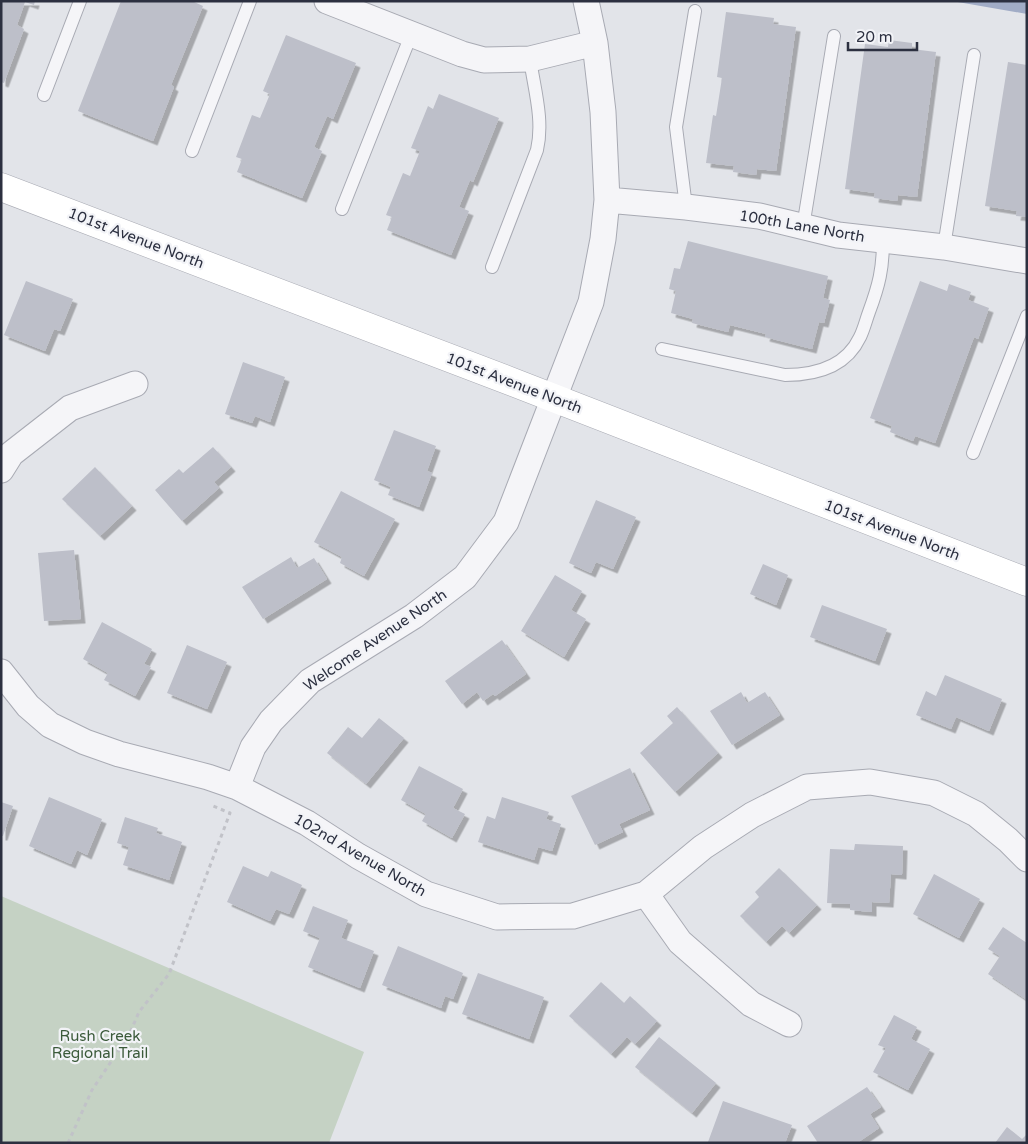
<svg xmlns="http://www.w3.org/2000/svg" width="1028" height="1144" font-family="'Varela Round',sans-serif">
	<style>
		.green { fill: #c5d2c4 }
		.water { fill: #a1acc6 }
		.building { fill: #bdbfc9; filter: url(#shadow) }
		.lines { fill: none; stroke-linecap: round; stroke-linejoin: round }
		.lane-casing { stroke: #a8aab3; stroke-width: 14 }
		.street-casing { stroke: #a8aab3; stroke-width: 27 }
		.secondary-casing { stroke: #a8aab3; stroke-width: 29 }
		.path { stroke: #c1c2c8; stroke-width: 3; stroke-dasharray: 4 4; stroke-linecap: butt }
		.lane { stroke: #f5f5f8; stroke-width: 12 }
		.street { stroke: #f5f5f8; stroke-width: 25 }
		.secondary { stroke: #fff; stroke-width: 28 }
		.labels { text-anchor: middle; stroke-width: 4.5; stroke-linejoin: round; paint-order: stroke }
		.street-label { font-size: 15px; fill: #2c3040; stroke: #f2f3f7 }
		.park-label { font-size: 15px; fill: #3b5a3a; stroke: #f2f3f7 }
	</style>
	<defs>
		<filter id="shadow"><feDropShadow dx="4.5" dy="4.5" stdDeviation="0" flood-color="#0004"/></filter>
	</defs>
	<rect width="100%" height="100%" fill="#e2e4e9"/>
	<path class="green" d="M1 896 364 1052 329 1143H1Z"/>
	<path class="water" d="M952 1H1027V14Z"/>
	<path class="building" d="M1 1H35L34 5 25 2 17 25 24 29 4 83 1 82Z
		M121 1H192L203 6 171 85 174 87 153 141 78 111Z
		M726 12 774 18 773 24 796 27 776 171 757 169 756 175 733 172 734 166 706 163 713 115 716 116 722 78 717 77Z
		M286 35 356 63 333 119 327 116 314 147 322 151 302 198 237 172 242 159 236 157 252 115 260 118 270 94 263 91Z
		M889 40 912 43V49L936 52 917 197 898 195 897 201 874 198 875 193 845 189 865 44 888 47Z
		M1008 62 1027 65V217L1016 216 1017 211 985 206Z
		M439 94 499 118 473 182 470 180 459 207 469 211 451 255 387 230 392 217 386 215 403 173 410 176 420 151 411 148 428 106 433 109Z
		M688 241 828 276 823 298 830 300 824 323 819 322 812 349 765 337 766 334 730 325 728 332 692 323 693 319 671 313 676 291 669 289 674 268 680 269Z
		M26 281 73 299 60 331 54 329 45 351 4 335Z
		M920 281 947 291 949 284 971 292 968 300 989 308 978 339 974 337 935 443 915 436 913 441 890 432 892 426 870 418Z
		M243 362 285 377 270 422 255 416 252 423 225 414Z
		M394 430 436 446 427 471 432 473 419 507 388 495 391 487 374 480Z
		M213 447 231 467 214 482 219 488 182 521 155 490 179 469 183 473Z
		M95 467 132 506 100 536 62 499Z
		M341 491 395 519 364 576 340 563 342 557 314 542Z
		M596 500 636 517 613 569 596 562 591 573 569 563Z
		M74 550 81 619 44 621 38 553Z
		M291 557 297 568 314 558 327 579 263 619 242 587Z
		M763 564 788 575 776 605 750 594Z
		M555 575 582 591 571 610 586 619 564 657 521 631Z
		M822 605 887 629 875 661 810 637Z
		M102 622 152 649 144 664 151 667 135 696 104 680 108 673 83 659Z
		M502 640 526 674 495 696 493 694 483 701 477 692 462 704 445 681Z
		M187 645 227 662 207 709 167 693Z
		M945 675 1002 699 989 731 956 717 951 729 916 715 926 691 936 696Z
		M741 692 747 703 765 692 780 715 732 745 710 711Z
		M677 707 718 753 675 792 640 753 673 723 667 716Z
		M379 718 404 738 366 784 327 753 348 727 362 738Z
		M419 766 463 789 453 808 465 814 452 838 422 821 426 814 401 800Z
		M630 768 650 810 619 824 623 832 595 845 571 796Z
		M49 797 102 819 87 855 77 850 71 864 29 846Z
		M502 797 549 812 546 819 561 824 552 851 538 847 534 860 478 842 487 816 495 819Z
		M1 802 13 806 3 836H1Z
		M125 817 158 828 156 833 182 842 169 880 123 865 129 847 117 843Z
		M855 844 903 846 902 875 891 874 889 903 872 902V912L850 910V904L827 903 830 849 854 850Z
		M243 866 268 877 271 871 302 885 289 914 276 909 270 921 227 902Z
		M779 868 817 905 789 933 782 926 766 942 740 916 759 897 755 892Z
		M934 874 980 899 959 938 913 914Z
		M313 906 348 920 341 938 374 951 360 988 308 967 320 938 303 931Z
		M1003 927 1027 943V1000L988 974 1000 956 988 949Z
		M398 946 463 973 453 999 445 996 441 1008 382 985Z
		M478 973 544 997 529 1039 462 1014Z
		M601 982 624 1003 630 996 657 1021 635 1044 627 1037 611 1054 569 1016Z
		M894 1015 917 1027 911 1039 930 1049 908 1090 873 1072 886 1048 878 1045Z
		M659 1037 716 1083 692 1113 635 1067Z
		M867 1087 881 1107 870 1114 879 1128 857 1143H818L807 1126Z
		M723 1101 792 1125 785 1143 708 1142Z
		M1007 1127 1022 1139 1027 1134V1143H995Z"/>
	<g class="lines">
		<g class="lane-casing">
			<path id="lane" d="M44 95 80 1
				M192 151 250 1
				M686 207 676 127 695 11
				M342 209 411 35
				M803 227 834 36
				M944 247 974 55
				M492 267 537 150C544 120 534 88 530 59
				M662 349 785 375C815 375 846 367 860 337 864 329 866 320 869 312 879 285 883 269 883 240
				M973 453 1027 316"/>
		</g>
		<g class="street-casing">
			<path id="street" d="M327 1 462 54 484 60 530 59 595 43
				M607 200 686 207 759 216 838 235 944 247 1027 261
				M1 470 11 454 70 408 135 384
				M1 672 28 706 50 725 85 742 119 754 208 777 237 787 307 823 358 856 426 894 497 917 573 916 646 894 703 847 752 815 807 787 870 782 934 793 976 814 1008 840 1027 859
				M237 787 253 747 271 721 310 681 414 616 465 577 506 522 591 302 603 239 607 200 603 112 595 43 586 1
				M646 894 680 942 751 1004 789 1024"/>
		</g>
		<g class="secondary-casing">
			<path id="secondary" d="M1 187 515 383 1027 582"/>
		</g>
		<path class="path" d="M68 1143 92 1090 129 1035 139 1012 169 974 230 813 213 806"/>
		<use href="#lane" class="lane"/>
		<use href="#street" class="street"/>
		<use href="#secondary" class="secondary"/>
	</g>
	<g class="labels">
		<g class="street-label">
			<text transform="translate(802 226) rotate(10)" y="5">100th Lane North</text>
			<text transform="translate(136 238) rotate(21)" y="5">101st Avenue North</text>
			<text transform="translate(514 383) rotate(21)" y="5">101st Avenue North</text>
			<text transform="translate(892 530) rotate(21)" y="5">101st Avenue North</text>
			<text transform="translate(375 640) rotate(-34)" y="5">Welcome Avenue North</text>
			<text transform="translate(360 855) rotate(30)" y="5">102nd Avenue North</text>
		</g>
		<g class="park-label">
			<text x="100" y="1041">Rush Creek<tspan x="100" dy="17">Regional Trail</tspan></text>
		</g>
	</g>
	<rect width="1028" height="1144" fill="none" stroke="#2c3040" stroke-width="5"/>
	<path d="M848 42v8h69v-8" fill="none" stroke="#2c3040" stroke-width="2.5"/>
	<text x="856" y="42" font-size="15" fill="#2c3040" stroke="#f2f3f7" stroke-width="4" paint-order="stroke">20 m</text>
</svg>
